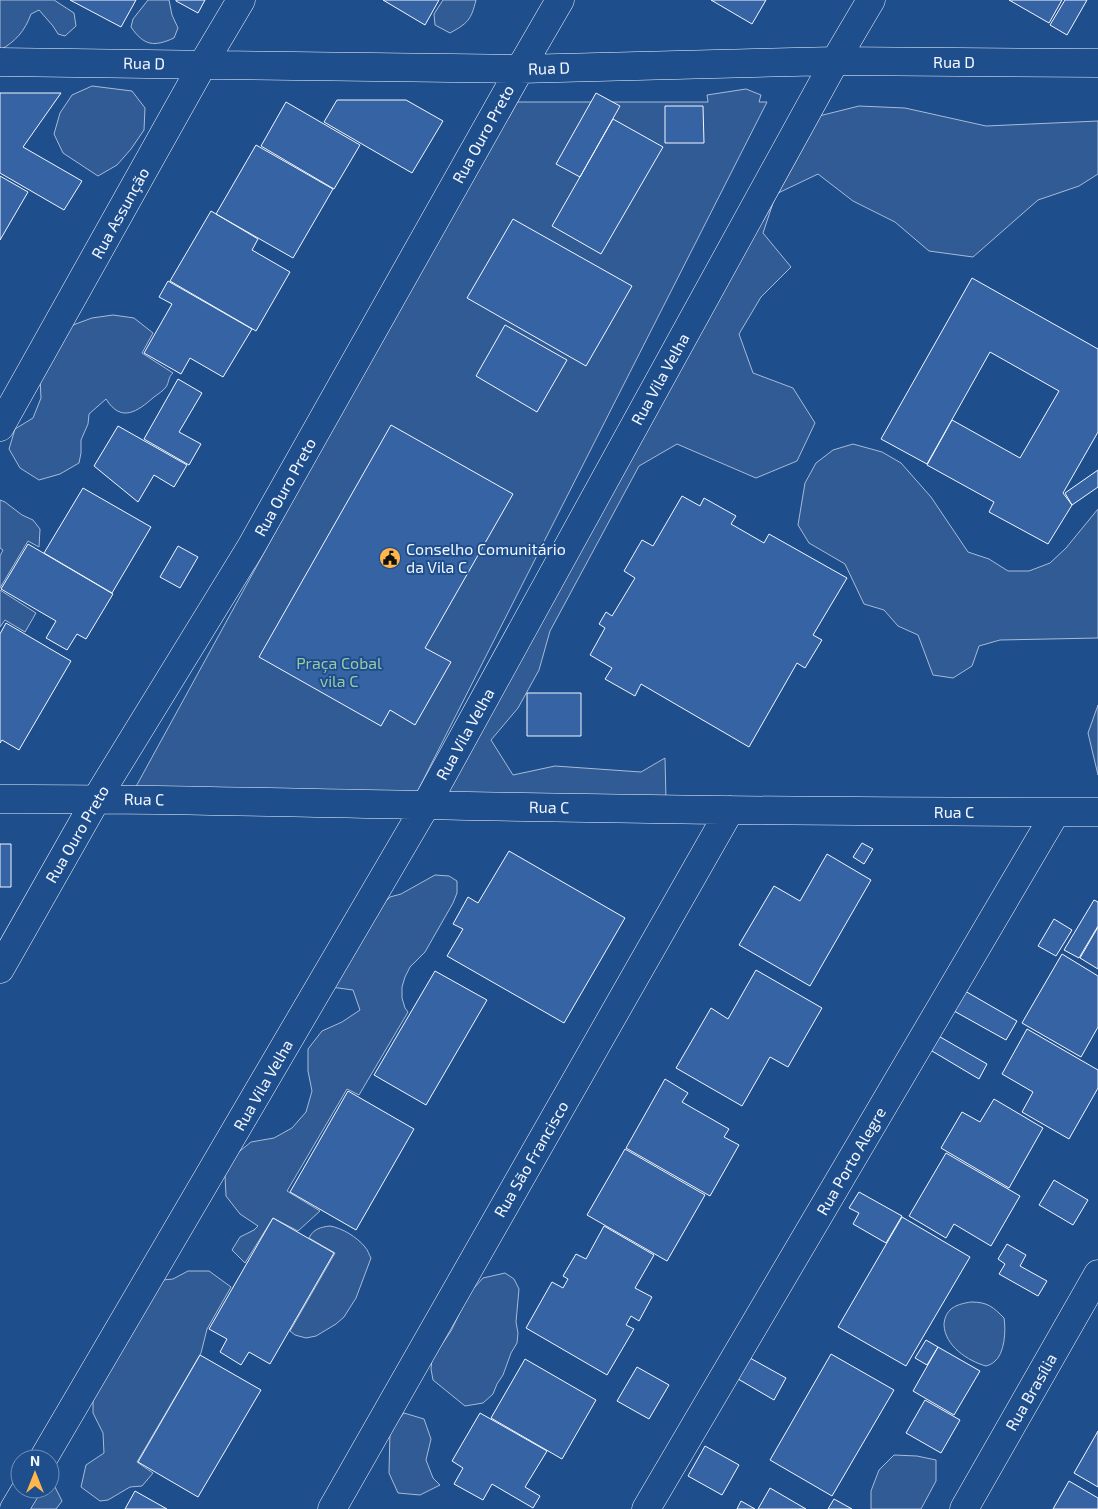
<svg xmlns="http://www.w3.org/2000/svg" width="1098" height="1509" font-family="'Exo 2',sans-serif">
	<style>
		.green { fill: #305b95; stroke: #a8bbd7 }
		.building { fill: #3563a3; stroke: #f2f6ff }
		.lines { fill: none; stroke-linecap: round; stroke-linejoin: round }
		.minor-casing { stroke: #f2f6ff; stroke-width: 29 }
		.minor { stroke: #1f4e8c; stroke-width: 28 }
		.labels { text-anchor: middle; stroke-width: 4; stroke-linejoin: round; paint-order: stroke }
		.street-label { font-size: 16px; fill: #f2f6ff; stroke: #1f4e8c }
		.poi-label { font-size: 16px; fill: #f2f6ff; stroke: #1f4e8c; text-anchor: start }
		.park-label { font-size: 16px; fill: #97c8a6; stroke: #1f4e8c }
	</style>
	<rect width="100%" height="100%" fill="#1f4e8c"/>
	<path class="green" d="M0 0H54L74 13 76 26 65 36 58 34 53 26 39 10 31 14C25 31 15 42 0 50Z
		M148 0H169L172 15 178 28 174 38C154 47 144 46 131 27L133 19Z
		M443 0H476C471 20 468 23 450 33L435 25 434 14Z
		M92 86 132 91 145 108 144 130 131 149 117 165 98 176 63 153 54 134 60 113 72 95Z
		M746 89 761 95 759 102H767L414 798 133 792 511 102H708L707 95Z
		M859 106 905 108 986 126 1098 121V174L1079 186 1038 200 973 257 929 251 895 222 853 201 818 174 776 194 763 233 791 267 761 297 739 334 753 373 793 388 815 423 797 461 756 478 677 444 639 466 550 631 539 670 518 708 491 740 513 775 555 766 641 772 665 758 666 801 443 797 819 116Z
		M113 315 134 318 153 333 142 353 173 373C168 377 169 383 166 387 163 391 158 394 154 397 137 412 121 423 106 399L89 414 88 424 81 440V453L79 463 60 474 39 480 20 468 9 449 15 429 33 418 41 398 40 377 53 337 73 325 92 318Z
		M853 444 882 452 901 463 931 497 968 552 989 559 1008 571H1029L1050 563 1066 548 1098 509V638L1000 640 979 646 972 666 953 678 933 675 918 635 898 626 884 610 864 604 845 564 809 543 798 525 805 483 816 463 833 450Z
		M0 500 5 502 22 515 33 520 40 529 39 547 28 541 0 588V556L3 550 0 548Z
		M0 590 36 613 25 632 5 620 0 627Z
		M1098 705V775L1088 733Z
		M435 875 449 876 457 881V893L453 903 425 952 410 967 405 977 402 987V998L405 1008 408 1012 359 1095 347 1089 287 1191 320 1211 298 1231 273 1218 245 1263 232 1250 240 1237 254 1230 258 1226 240 1214 226 1196 225 1175 235 1155 251 1142 274 1138 292 1128 306 1112 312 1091 308 1071V1049L322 1031 342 1022 360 1010 353 990 331 987 382 905 390 897 401 894Z
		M330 1226C342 1228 357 1237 365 1247 368 1250 369 1255 371 1258L356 1298 344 1317 336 1324 316 1336 306 1338 295 1335 290 1331 335 1253 309 1238C313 1229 321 1227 330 1226Z
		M188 1271H209L231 1287 207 1329 201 1353 137 1462 153 1473 142 1486 130 1487 108 1500 100 1501 81 1487 86 1465 104 1453 103 1433 93 1413V1391L153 1281 173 1279Z
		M505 1273 514 1279 519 1289 516 1322 518 1333 517 1343 511 1353 503 1375 497 1384 493 1394 483 1403 465 1406 433 1380 431 1369 432 1359 451 1331 467 1298 473 1289 483 1278Z
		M971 1302C988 1302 993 1307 1004 1318 1006 1330 1005 1354 994 1362 992 1364 989 1365 986 1366 968 1361 945 1346 944 1325 944 1320 946 1314 950 1310 955 1305 964 1303 971 1302Z
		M404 1413 424 1419 431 1439 426 1460 433 1478 440 1485 420 1495 398 1493 389 1473 390 1430Z
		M894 1455 917 1456 936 1460V1481L921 1509H871V1491L879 1470Z
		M50 1481H52L62 1501 56 1509H12L26 1489H50Z"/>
	<path class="building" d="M70 0H136L121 27Z
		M176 0H205L198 13 176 1Z
		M383 0H439L425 25Z
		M711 0H766L752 24Z
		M1009 0H1062L1049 23Z
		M1065 0H1087L1067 35 1050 25Z
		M0 93H61L23 147 82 181 64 210 0 173Z
		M596 93 620 106 580 177 556 164Z
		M337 100H406L443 121 412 173 324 122Z
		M286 102 360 145 334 189 261 146Z
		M665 106H703L704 143H665Z
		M613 119 663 147 601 254 552 226Z
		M256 145 333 189 293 258 216 214Z
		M0 176 28 192 0 240Z
		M211 211 258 239 252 250 290 272 256 331 170 281Z
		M513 219 632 286 586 366 467 298Z
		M972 278 1098 349V432L1063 493 1072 505 1048 544 989 512 994 502 927 465 952 420 1020 458 1059 391 990 352 927 464 881 439Z
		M168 281 252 329 223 377 190 358 181 374 144 353 172 304 159 297Z
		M505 325 567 360 537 412 476 376Z
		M178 379 202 393 179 432 201 444 189 465 144 439Z
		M391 425 513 494 425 648 451 662 415 725 390 710 381 726 259 657Z
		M118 426 187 465 174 487 154 475 138 502 94 466Z
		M1098 470V487L1072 505 1065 493Z
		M83 488 151 527 112 593 44 553Z
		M682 496 700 506 704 498 736 516 731 524 764 543 769 534 847 578 813 635 822 640 805 668 797 663 749 747 641 684 635 696 605 679 612 668 590 655 605 628 599 624 606 612 612 616 635 578 624 571 642 540 653 546Z
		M28 544 113 594 86 639 77 634 67 650 46 638 56 621 1 589Z
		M178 546 198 557 180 588 160 577Z
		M6 623 71 661 19 750 2 740 0 743V634Z
		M527 693H581V736H527Z
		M862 843 873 849 864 864 853 857Z
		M0 844H11V887H0Z
		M509 851 625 918 564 1023 447 956 463 929 453 924 468 897 478 903Z
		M827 854 871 880 810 986 739 945 774 886 800 901Z
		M1094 900 1098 902V926L1079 958 1064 950Z
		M1054 919 1072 930 1056 956 1038 946Z
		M1098 927V969L1080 958Z
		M1062 954 1098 976V1027L1081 1057 1022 1023Z
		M756 970 822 1008 788 1067 770 1057 742 1106 676 1068 711 1008 728 1019Z
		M435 971 487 1000 426 1105 374 1075Z
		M965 991 1017 1021 1006 1040 954 1011Z
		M1027 1029 1098 1070V1088L1069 1139 1022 1112 1033 1092 1002 1074Z
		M935 1034 987 1064 979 1079 927 1048Z
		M665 1079 688 1093 682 1102 729 1129 724 1137 739 1145 710 1196 626 1148Z
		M348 1091 414 1129 356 1230 290 1192Z
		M994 1099 1043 1128 1009 1188 941 1148 962 1112 980 1122Z
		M625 1149 705 1195 667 1261 587 1215Z
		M946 1153 1020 1196 991 1246 954 1224 946 1238 909 1216Z
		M1054 1180 1088 1200 1073 1225 1039 1205Z
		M859 1192 902 1216 886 1243 853 1224 859 1213 849 1208Z
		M902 1217 970 1257 906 1366 838 1327Z
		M273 1218 334 1253 270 1364 249 1352 241 1365 220 1352 227 1339 209 1329Z
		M604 1226 654 1255 635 1288 652 1297 639 1321 631 1316 626 1325 634 1329 607 1375 526 1328 552 1282 563 1288 568 1279 563 1276 576 1254 586 1259Z
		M1007 1244 1026 1255 1020 1266 1047 1281 1038 1296 999 1274 1005 1264 998 1259Z
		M926 1340 938 1347 927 1365 915 1358Z
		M938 1347 980 1371 954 1415 913 1391Z
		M831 1354 894 1390 832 1496 770 1460Z
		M200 1355 261 1390 198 1497 138 1462Z
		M750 1358 786 1378 774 1400 738 1379Z
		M525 1359 596 1400 562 1459 491 1418Z
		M637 1367 669 1385 649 1419 617 1401Z
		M925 1400 960 1420 941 1453 906 1433Z
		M480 1413 547 1451 525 1487 540 1496 533 1508 492 1484 483 1500 454 1484 463 1468 452 1461Z
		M1098 1431V1487L1074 1473Z
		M705 1446 739 1465 722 1495 688 1476Z
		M1069 1481 1098 1498V1509H1053Z
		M770 1488 806 1509H758Z
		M135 1491 167 1509H125Z
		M834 1499 852 1509H828Z
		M741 1501 755 1509H737Z"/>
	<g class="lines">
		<g class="minor-casing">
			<path id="minor" d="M0 62 520 69 835 61 1098 63
				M0 427 203 64 241 0
				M0 799C142 798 283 803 425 805 649 810 874 812 1098 812
				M0 969 97 798 251 547 520 69 560 0
				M43 1459 426 805 835 61 871 0
				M14 1509 26 1489
				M332 1509 730 810
				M646 1509 1056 812
				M964 1509 1098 1274"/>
		</g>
		<use href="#minor" class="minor"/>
	</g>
	<defs>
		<g id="civic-disc" transform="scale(1.125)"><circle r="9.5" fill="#ffb74d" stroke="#1f4e8c"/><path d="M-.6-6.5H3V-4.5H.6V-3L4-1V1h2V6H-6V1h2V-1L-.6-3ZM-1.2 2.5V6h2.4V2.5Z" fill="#111"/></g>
	</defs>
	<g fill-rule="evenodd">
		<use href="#civic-disc" x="390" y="558"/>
	</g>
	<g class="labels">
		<g class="street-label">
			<text x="954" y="68">Rua D</text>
			<text transform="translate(144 63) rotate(1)" y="6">Rua D</text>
			<text transform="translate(549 68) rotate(-2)" y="6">Rua D</text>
			<text transform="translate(483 134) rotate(-61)" y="6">Rua Ouro Preto</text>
			<text transform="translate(120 213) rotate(-61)" y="6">Rua Assunção</text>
			<text transform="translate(660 379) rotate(-61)" y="6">Rua Vila Velha</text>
			<text transform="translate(285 487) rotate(-61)" y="6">Rua Ouro Preto</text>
			<text transform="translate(465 734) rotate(-61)" y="6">Rua Vila Velha</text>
			<text transform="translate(144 799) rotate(1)" y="6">Rua C</text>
			<text transform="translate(549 807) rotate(1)" y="6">Rua C</text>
			<text x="954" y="818">Rua C</text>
			<text transform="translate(77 834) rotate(-60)" y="6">Rua Ouro Preto</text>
			<text transform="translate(263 1085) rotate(-60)" y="6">Rua Vila Velha</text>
			<text transform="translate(531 1159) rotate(-60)" y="6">Rua São Francisco</text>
			<text transform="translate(851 1161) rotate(-60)" y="6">Rua Porto Alegre</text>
			<text transform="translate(1031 1392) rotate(-60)" y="6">Rua Brasília</text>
		</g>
		<g class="poi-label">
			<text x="406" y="555">Conselho Comunitário<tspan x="406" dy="18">da Vila C</tspan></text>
		</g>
		<g class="park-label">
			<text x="339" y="669">Praça Cobal<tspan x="339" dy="18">vila C</tspan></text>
		</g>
	</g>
	<g transform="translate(35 1474)"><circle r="24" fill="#1f4e8c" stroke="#7391ba"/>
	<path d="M0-4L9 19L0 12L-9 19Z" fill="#ffb74d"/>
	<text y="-8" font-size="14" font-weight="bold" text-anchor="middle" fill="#f2f6ff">N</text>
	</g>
</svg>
